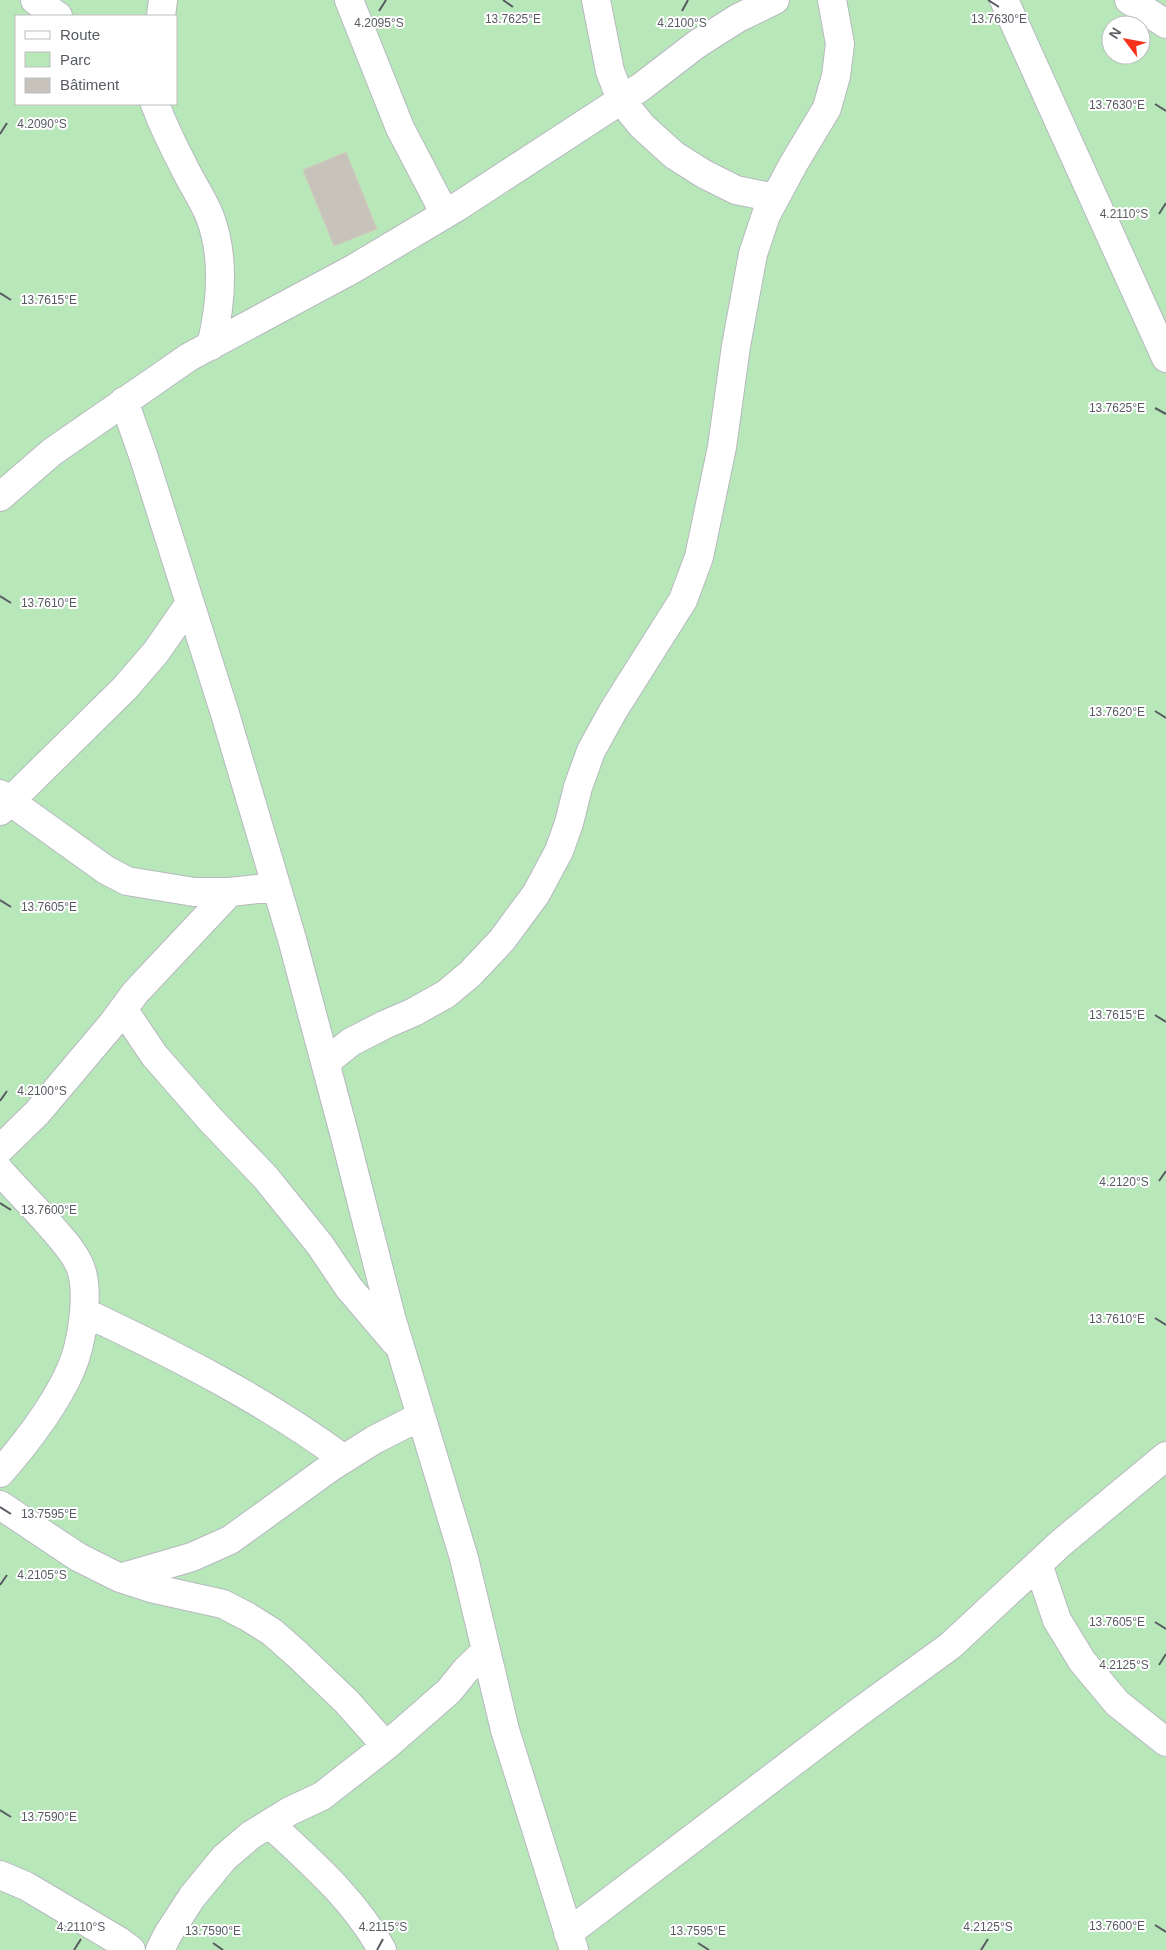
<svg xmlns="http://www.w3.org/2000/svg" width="1166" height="1950" font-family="Helvetica,sans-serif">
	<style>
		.green { fill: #b8e7b9; fill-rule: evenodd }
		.building { fill: #c7c3bb; stroke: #d1cbbc }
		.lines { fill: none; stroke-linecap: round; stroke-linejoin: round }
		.minor-casing { stroke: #b6b9bf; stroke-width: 30 }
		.minor { stroke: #fff; stroke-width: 28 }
		.ticks { fill: none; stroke: #575b61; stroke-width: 2 }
		.ticks-label { font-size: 12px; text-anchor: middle; fill: #575b61; stroke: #fff; stroke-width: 4; stroke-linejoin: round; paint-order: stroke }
	</style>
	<rect width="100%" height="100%" fill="#ece9de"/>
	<path class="green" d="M0 0H1166V1950H0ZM16 16H176V104H16ZM1111 25H1141V55H1111Z"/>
	<path class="building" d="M346 152 377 229 334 246 303 170Z"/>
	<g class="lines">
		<g class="minor-casing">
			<path id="minor" d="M35 0 58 16
				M349 0 400 128 445 214
				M596 0 610 71 621 100 642 126 674 155 704 174 736 190 775 198
				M1004 0 1166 358
				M1129 0 1166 24
				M161 16 163 0
				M155 104C163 125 173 146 184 167 192 184 203 199 210 217 225 257 221 305 211 346
				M124 401 144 458 226 717 292 939 344 1133 391 1317 464 1558 505 1730 574 1950
				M0 497 52 452 189 357 353 269 457 207 641 87 697 44 738 18 775 0
				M0 794 106 870 127 881 194 892H230L276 887
				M0 811 125 688 156 652 190 603
				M123 1009 154 1055 209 1118 266 1178 320 1245 349 1288 395 1342
				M326 1062 351 1042 384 1025 414 1012 446 994 470 974 502 940 536 894 559 851 569 823 578 787 591 751 613 711 683 600 699 557 722 447 736 346 753 254 766 215 794 163 827 108 836 76 840 44 832 0
				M0 1149 37 1113 113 1023 135 993 230 892
				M0 1171C16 1189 33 1206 49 1224 60 1237 72 1249 79 1264 91 1289 82 1344 71 1369 55 1406 27 1442 0 1473
				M84 1312C173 1354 266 1401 344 1459
				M0 1505 78 1557 120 1578 151 1588 223 1604 248 1617 272 1632 298 1655 347 1702 386 1746
				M1038 1564 1057 1620 1082 1661 1117 1703 1166 1742
				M120 1578 192 1557 230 1540 331 1467 374 1440 421 1416
				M270 1824C311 1862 355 1900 382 1950
				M0 1875 26 1886 119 1941 131 1950
				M568 1933 855 1715 950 1646 1061 1543 1166 1456
				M160 1950 168 1934 192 1897 224 1858 251 1835 290 1811 322 1796 386 1746 449 1691 466 1670 486 1651"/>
		</g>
		<use href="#minor" class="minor"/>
	</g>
	<path class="ticks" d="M503 0 513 7M988 0 999 7M379 11 386 0M682 11 688 0M1155 104 1166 111M0 134 7 123M1159 214 1166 203M0 293 11 300M1155 408 1166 414M0 596 11 603M1155 711 1166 718M0 900 11 907M1155 1015 1166 1022M0 1101 7 1091M1159 1181 1166 1171M0 1203 11 1210M1155 1318 1166 1325M0 1507 11 1514M0 1585 7 1575M1155 1622 1166 1629M1159 1665 1166 1654M0 1810 11 1817M1155 1925 1166 1932M213 1943 223 1950M698 1943 709 1950M74 1950 81 1939M377 1950 383 1939M981 1950 988 1939"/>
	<g class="ticks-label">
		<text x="513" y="23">13.7625°E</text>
		<text x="999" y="23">13.7630°E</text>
		<text x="379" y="27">4.2095°S</text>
		<text x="682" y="27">4.2100°S</text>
		<text x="1117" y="109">13.7630°E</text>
		<text x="42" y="128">4.2090°S</text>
		<text x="1124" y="218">4.2110°S</text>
		<text x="49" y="304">13.7615°E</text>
		<text x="1117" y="412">13.7625°E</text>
		<text x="49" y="607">13.7610°E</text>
		<text x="1117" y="716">13.7620°E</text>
		<text x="49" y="911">13.7605°E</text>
		<text x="1117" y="1019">13.7615°E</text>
		<text x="42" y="1095">4.2100°S</text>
		<text x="1124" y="1186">4.2120°S</text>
		<text x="49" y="1214">13.7600°E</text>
		<text x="1117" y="1323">13.7610°E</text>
		<text x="49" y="1518">13.7595°E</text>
		<text x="42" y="1579">4.2105°S</text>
		<text x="1117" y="1626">13.7605°E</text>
		<text x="1124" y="1669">4.2125°S</text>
		<text x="49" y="1821">13.7590°E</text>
		<text x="1117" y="1930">13.7600°E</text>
		<text x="81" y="1931">4.2110°S</text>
		<text x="383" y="1931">4.2115°S</text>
		<text x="988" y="1931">4.2125°S</text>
		<text x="213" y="1935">13.7590°E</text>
		<text x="698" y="1935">13.7595°E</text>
	</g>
	<rect x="15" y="15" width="162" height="90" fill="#ffffff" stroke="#bcbdc0"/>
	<rect x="25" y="31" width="25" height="8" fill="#ffffff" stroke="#bcbdc0"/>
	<text x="60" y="40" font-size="15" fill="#575b61">Route</text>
	<rect x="25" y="52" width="25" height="15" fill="#b8e7b9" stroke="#bcbdc0"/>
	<text x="60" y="65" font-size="15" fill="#575b61">Parc</text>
	<rect x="25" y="78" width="25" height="15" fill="#c7c3bb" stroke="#bcbdc0"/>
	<text x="60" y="90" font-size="15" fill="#575b61">Bâtiment</text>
	<g transform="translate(1126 40) rotate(302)"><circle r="24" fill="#ffffff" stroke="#bcbdc0"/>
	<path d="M0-4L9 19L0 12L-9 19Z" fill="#f6311a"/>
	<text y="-8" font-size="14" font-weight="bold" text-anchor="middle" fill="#575b61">N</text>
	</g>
</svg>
